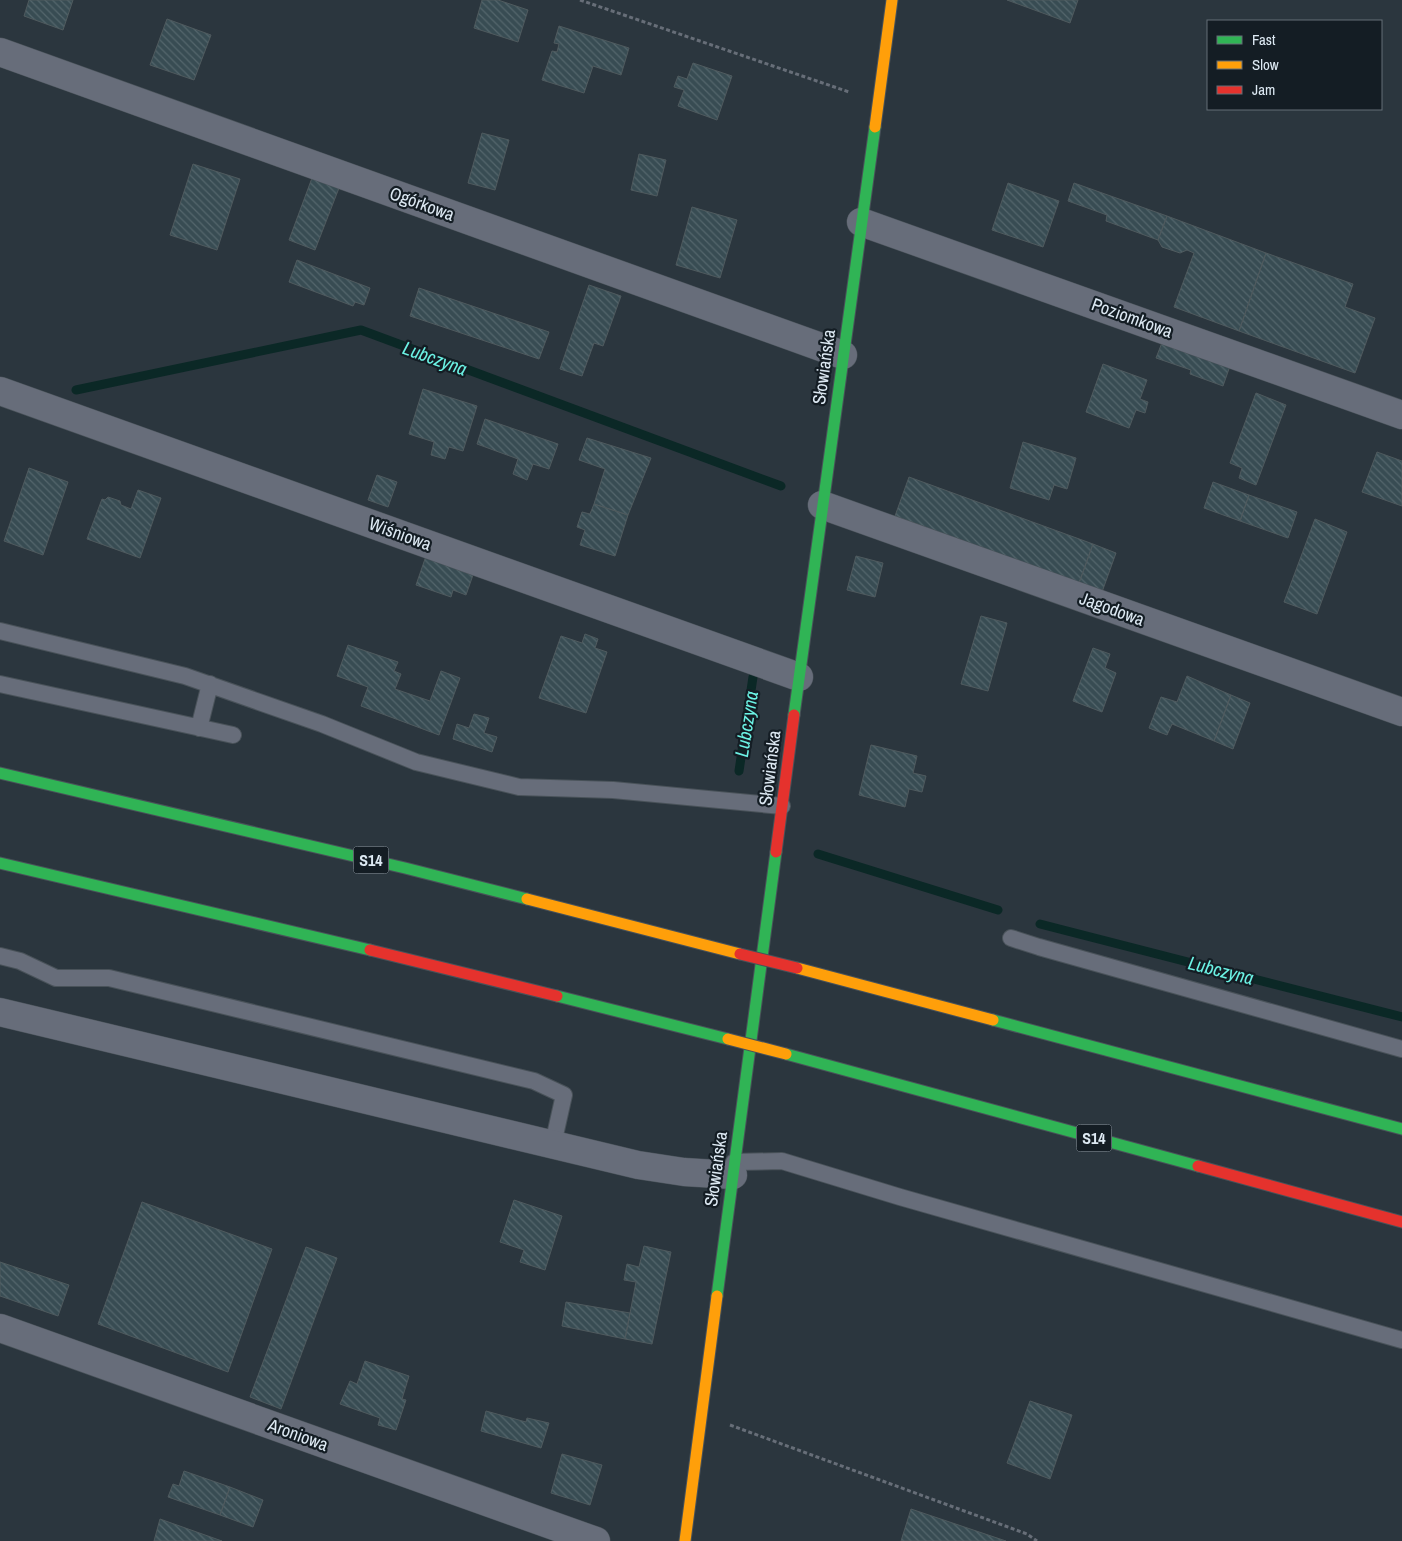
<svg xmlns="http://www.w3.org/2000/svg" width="1402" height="1541" font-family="'Archivo Narrow',sans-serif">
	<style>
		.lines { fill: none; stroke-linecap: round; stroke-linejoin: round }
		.stream { stroke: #0b2826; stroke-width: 9 }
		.building { fill: url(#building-back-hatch); stroke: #4f5a5e }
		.lane-casing { stroke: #495259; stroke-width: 18 }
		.street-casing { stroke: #495259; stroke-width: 29 }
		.fast-casing { stroke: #495259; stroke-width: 13 }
		.slow-casing { stroke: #495259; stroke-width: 13 }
		.jam-casing { stroke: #495259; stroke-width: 13 }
		.path { stroke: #676e78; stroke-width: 3; stroke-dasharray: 4 2.5; stroke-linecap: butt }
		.lane { stroke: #676d7a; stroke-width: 16 }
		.street { stroke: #676d7a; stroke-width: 28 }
		.fast { stroke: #30b455; stroke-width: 11 }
		.slow { stroke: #ff9f0a; stroke-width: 11 }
		.jam { stroke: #e5322d; stroke-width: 11 }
		.slow-bridge-casing { stroke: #495259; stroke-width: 13; stroke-linecap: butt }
		.jam-bridge-casing { stroke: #495259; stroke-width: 13; stroke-linecap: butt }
		.slow-bridge { stroke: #ff9f0a; stroke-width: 11 }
		.jam-bridge { stroke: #e5322d; stroke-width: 11 }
		.labels { text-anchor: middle; stroke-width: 4.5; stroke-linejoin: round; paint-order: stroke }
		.shield { fill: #141d24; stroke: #a1acb5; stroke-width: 1 }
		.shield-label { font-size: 16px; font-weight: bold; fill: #dde9f3 }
		.street-label { font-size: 18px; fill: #dde9f3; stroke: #141d24 }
		.water-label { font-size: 19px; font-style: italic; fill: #6cf3e5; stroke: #141d24 }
	</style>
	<defs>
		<pattern id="building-back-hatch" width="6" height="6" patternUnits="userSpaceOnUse" patternTransform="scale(1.25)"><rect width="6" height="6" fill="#384c53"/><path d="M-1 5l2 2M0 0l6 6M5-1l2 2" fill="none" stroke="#54666c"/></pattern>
	</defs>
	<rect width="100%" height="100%" fill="#2b363e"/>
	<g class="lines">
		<path class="stream" d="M76 390 361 330 781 486
			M739 771 753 677
			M818 854 998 910
			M1040 924 1402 1017"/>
	</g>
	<path class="building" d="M29 0H73L63 30 24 16Z
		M482 0H498L528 10 518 42 474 28Z
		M1007 0H1078L1070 23Z
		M167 19 211 35 194 80 150 65Z
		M559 26 629 48 621 75 593 66 584 93 542 80 552 51 557 52 559 44 554 43Z
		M693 63 732 76 717 120 678 106 684 90 674 87 678 76 687 79Z
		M482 133 509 140 495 190 468 183Z
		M639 154 666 160 657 196 631 190Z
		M193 164 240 179 217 250 170 235Z
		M312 178 339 188 315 250 289 240Z
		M1008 183 1059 201 1043 247 992 230Z
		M1074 183 1167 216 1158 240 1106 221 1107 215 1068 201Z
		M692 207 737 220 720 278 676 265Z
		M1167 216 1266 253 1239 331 1174 307 1194 253 1187 250 1180 253 1162 247 1158 240Z
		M1266 253 1353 284 1345 307 1375 318 1355 373 1239 331Z
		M297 260 370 288 364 305 355 302 353 306 289 282Z
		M589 285 621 296 603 346 594 343 582 376 560 369Z
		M419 288 549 332 539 359 410 316Z
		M1163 340 1231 363 1223 386 1190 374 1191 370 1156 358Z
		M1103 364 1147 380 1140 399 1148 402 1145 413 1136 410 1129 428 1086 412Z
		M423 389 477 406 463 451 449 447 445 459 431 455 434 442 409 434Z
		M1256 393 1286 405 1256 485 1239 478 1242 468 1230 463Z
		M485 419 558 444 549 469 533 464 527 480 513 474 518 459 477 444Z
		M587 438 651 458 628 515 594 504 605 469 579 460Z
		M1023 442 1076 458 1067 489 1054 485 1049 500 1010 488Z
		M1377 452 1402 461V506L1362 492Z
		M29 468 68 482 43 555 4 541Z
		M377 475 397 482 388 507 368 500Z
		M909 477 1093 544 1079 583 895 516Z
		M1213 482 1249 495 1240 521 1204 508Z
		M138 490 161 498 140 558 87 539 102 499 105 500 108 497 120 501 121 505 131 509Z
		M1249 495 1297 512 1288 538 1240 521Z
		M594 504 628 515 615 556 580 545 585 530 577 527 582 512 590 514Z
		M1315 519 1347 532 1317 614 1284 602Z
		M1093 544 1116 553 1102 592 1079 583Z
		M426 556 461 569V571L473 575 466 595 453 590 451 597 416 585Z
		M856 556 883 563 875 597 847 590Z
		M981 616 1007 623 988 691 961 684Z
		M585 634 598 639 595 648 607 652 586 713 539 698 561 636 582 643Z
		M348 645 398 662 394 671 401 674 395 689 430 701 441 671 460 678 439 735 361 706 368 687 337 676Z
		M1093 648 1110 654 1105 668 1116 673 1102 712 1073 701Z
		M1187 676 1231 695 1214 741 1172 724 1167 735 1149 728 1161 697 1177 702Z
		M1231 695 1250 703 1233 749 1214 741Z
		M474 714 489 718 484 733 497 737 492 752 453 739 457 724 469 728Z
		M871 745 917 756 913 773 926 776 922 792 909 789 905 807 859 795Z
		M514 1200 562 1216 545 1270 520 1262 524 1250 500 1242Z
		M142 1202 272 1249 228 1372 98 1324Z
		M644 1246 671 1252 652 1344 625 1339 636 1282 624 1280 627 1264 639 1267Z
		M306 1247 337 1258 281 1409 250 1397Z
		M0 1262 69 1285 58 1316 0 1296Z
		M566 1302 630 1313 625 1339 562 1326Z
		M365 1361 409 1376 402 1399 406 1400 396 1430 378 1425 380 1418 340 1404 350 1381 357 1384Z
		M1030 1401 1072 1415 1050 1479 1007 1463Z
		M486 1411 526 1422 527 1418 549 1423 541 1448 481 1431Z
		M562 1454 602 1465 590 1505 551 1493Z
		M184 1471 230 1487 220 1515 168 1497 173 1484 179 1486Z
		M230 1487 263 1500 253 1527 220 1515Z
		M911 1509 1006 1541H901Z
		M160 1519 222 1541H154Z"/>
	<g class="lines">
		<g class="lane-casing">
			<path id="lane" d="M0 631 185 676 322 724 416 762 519 787 613 790 782 806
				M0 684 233 735
				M199 728 210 684
				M1011 938 1039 947 1402 1049
				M0 956 20 961 56 978H109L534 1081 564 1095 553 1144
				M734 1162 782 1161 900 1197 1402 1340"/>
		</g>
		<g class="street-casing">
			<path id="street" d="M0 52 843 355
				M861 222 1402 415
				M0 391 799 677
				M822 505 1402 712
				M0 1012 638 1165 684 1172 733 1175
				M0 1328 596 1541"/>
		</g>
		<g class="fast-casing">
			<path id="fast" d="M794 715 875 127
				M0 773 405 868 527 899
				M0 863 370 950
				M557 996 728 1039
				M993 1020 1402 1129
				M786 1054 1198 1166
				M717 1296 776 852"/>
		</g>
		<g class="slow-casing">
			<path id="slow" d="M875 127 892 0
				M527 899 740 954
				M797 968 993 1020
				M685 1541 717 1296"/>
		</g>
		<g class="jam-casing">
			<path id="jam" d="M776 852 794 715
				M370 950 557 996
				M1198 1166 1402 1222"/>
		</g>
		<path class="path" d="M580 0 849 92
			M730 1425 1027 1534 1037 1541"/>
		<use href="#lane" class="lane"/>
		<use href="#street" class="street"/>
		<use href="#fast" class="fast"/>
		<use href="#slow" class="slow"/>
		<use href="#jam" class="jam"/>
		<g class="slow-bridge-casing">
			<path id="slow-bridge" d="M728 1039 786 1054"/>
		</g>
		<g class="jam-bridge-casing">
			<path id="jam-bridge" d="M740 954 797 968"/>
		</g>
		<use href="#slow-bridge" class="slow-bridge"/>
		<use href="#jam-bridge" class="jam-bridge"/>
	</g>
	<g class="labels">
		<g class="shield">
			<rect x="353.5" y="846.5" width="35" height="27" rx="4"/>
			<rect x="1076.5" y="1124.5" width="35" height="27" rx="4"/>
		</g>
		<g class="shield-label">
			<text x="371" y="866">S14</text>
			<text x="1094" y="1144">S14</text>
		</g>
		<g class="street-label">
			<text transform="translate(422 204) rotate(20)" y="6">Ogórkowa</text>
			<text transform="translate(1132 318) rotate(20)" y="6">Poziomkowa</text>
			<text transform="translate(824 367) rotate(-82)" y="6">Słowiańska</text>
			<text transform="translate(400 534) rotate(20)" y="6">Wiśniowa</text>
			<text transform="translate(1112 609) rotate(20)" y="6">Jagodowa</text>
			<text transform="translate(770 768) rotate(-83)" y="6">Słowiańska</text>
			<text transform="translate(716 1169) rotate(-82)" y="6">Słowiańska</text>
			<text transform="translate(298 1435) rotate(20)" y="6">Aroniowa</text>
		</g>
		<g class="water-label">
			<text transform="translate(435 358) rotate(20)" y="7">Lubczyna</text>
			<text transform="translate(746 724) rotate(-81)" y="7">Lubczyna</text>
			<text transform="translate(1221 970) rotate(14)" y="7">Lubczyna</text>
		</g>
	</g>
	<rect x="1207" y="20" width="175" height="90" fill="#141d24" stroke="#646f77"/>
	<rect x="1217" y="36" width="25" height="8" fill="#30b455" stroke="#646f77"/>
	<text x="1252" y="45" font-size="15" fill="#dde9f3">Fast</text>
	<rect x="1217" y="61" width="25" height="8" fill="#ff9f0a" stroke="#646f77"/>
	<text x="1252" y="70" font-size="15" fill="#dde9f3">Slow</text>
	<rect x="1217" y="86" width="25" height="8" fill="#e5322d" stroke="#646f77"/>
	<text x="1252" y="95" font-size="15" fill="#dde9f3">Jam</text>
</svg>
